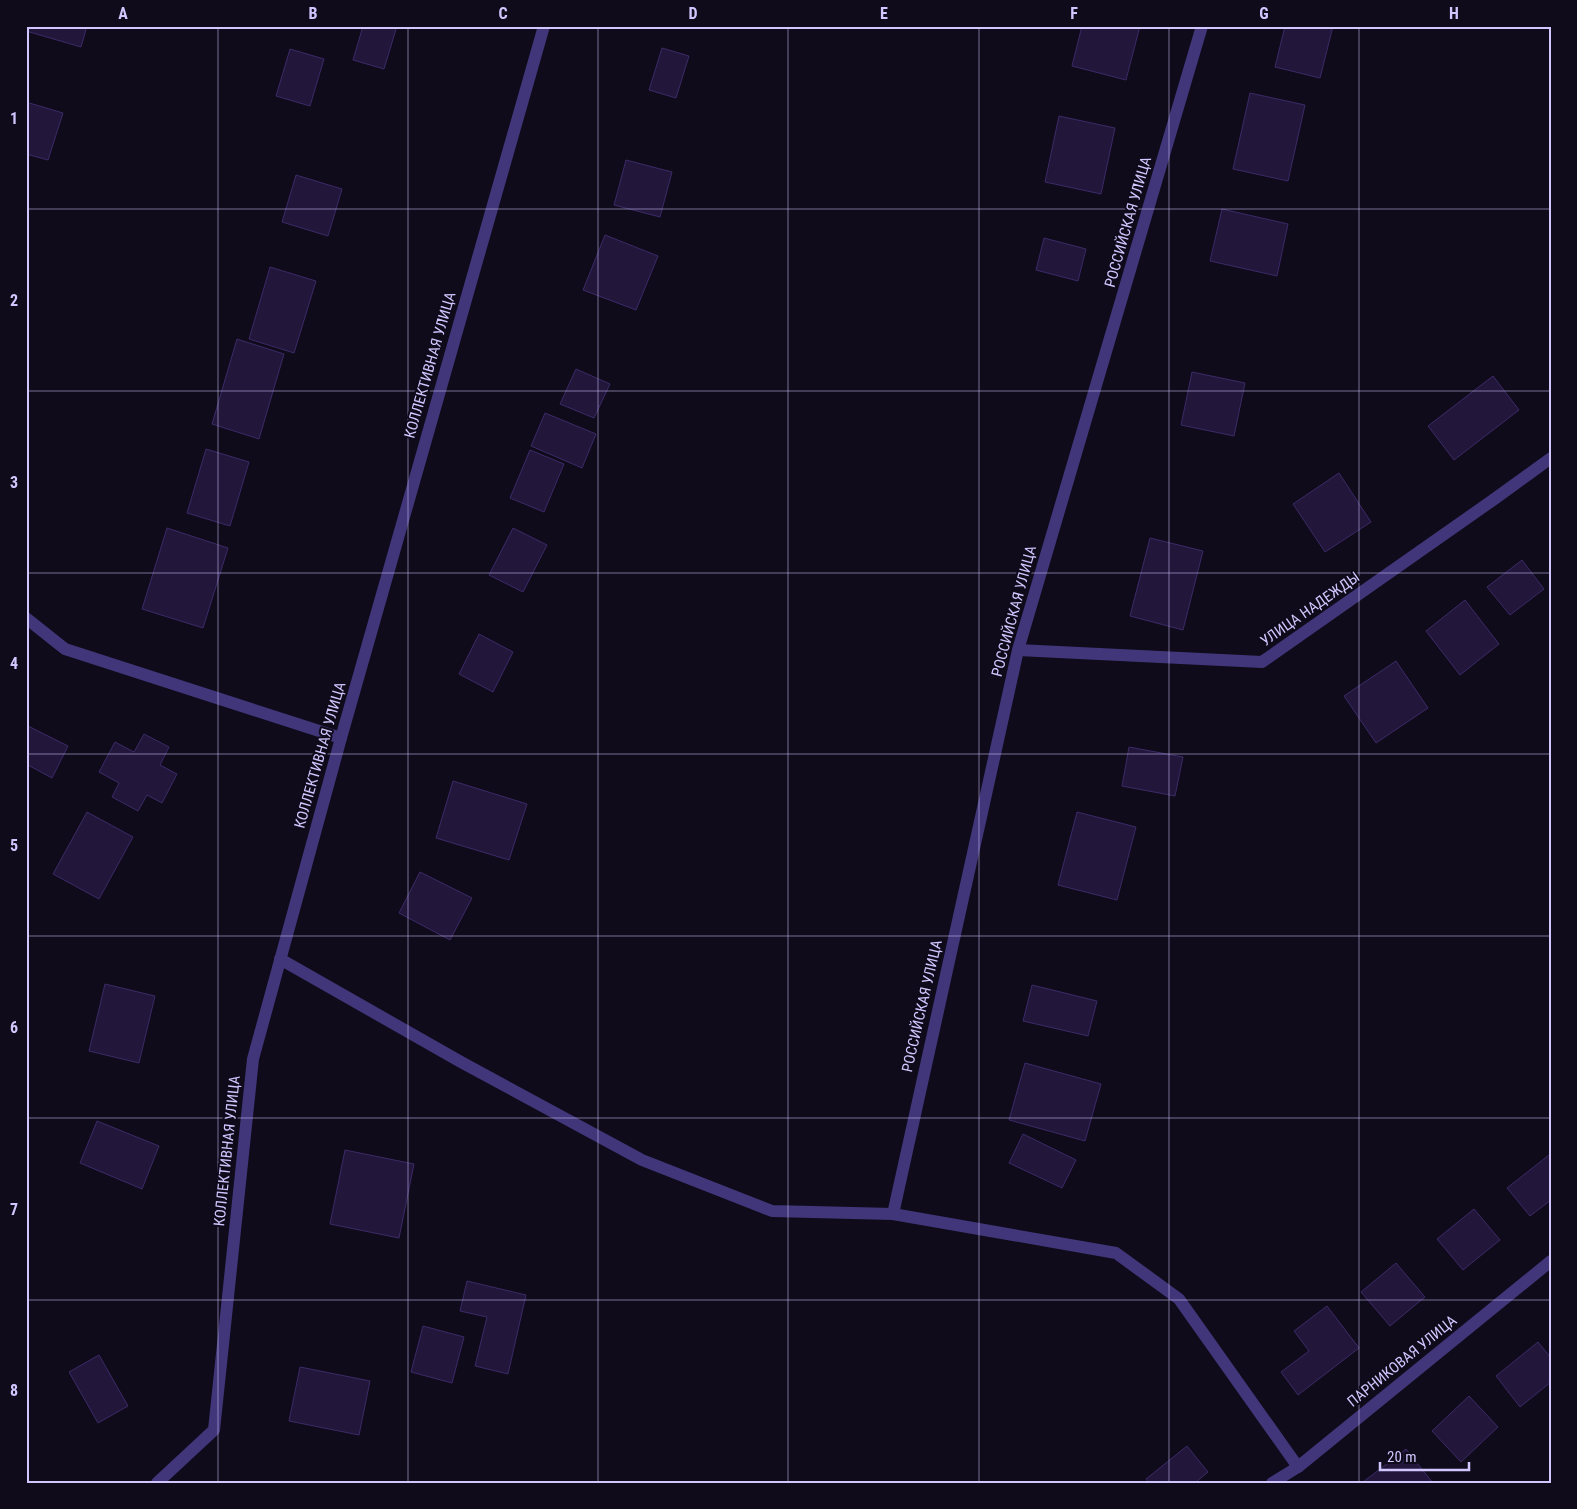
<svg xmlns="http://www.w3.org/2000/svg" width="1577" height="1509" font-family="'Roboto Condensed',sans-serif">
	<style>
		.building { fill: #22173b; stroke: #3c2a67 }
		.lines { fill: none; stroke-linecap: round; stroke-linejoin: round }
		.lane { stroke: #403679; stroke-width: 12 }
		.street { stroke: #403679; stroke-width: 12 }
		.grid { fill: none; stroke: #d2c6fe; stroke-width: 1; stroke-opacity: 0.55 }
		.labels { text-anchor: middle; stroke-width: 4; stroke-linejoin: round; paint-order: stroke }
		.street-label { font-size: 15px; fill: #d2c6fe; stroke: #0f0b1b }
		.neatline { fill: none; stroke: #d2c6fe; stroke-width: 2 }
		.grid-label { font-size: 16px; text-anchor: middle; font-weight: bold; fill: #d2c6fe }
	</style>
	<rect width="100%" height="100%" fill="#0f0b1b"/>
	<path class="building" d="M26 26H87L81 47 26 31Z
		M363 26H397L384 69 353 60Z
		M1082 26H1140L1126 80 1072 66Z
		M1285 26H1333L1320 78 1275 67Z
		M662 48 689 56 676 98 649 90Z
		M290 49 324 59 310 106 276 96Z
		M1250 93 1305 105 1288 181 1233 169Z
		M26 102 63 113 48 160 26 154Z
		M1059 116 1115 128 1101 194 1045 182Z
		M626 160 672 172 660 217 614 205Z
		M296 175 342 189 328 236 282 222Z
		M1222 209 1288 224 1277 276 1210 261Z
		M605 235 658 256 636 310 583 290Z
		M1044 238 1086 249 1078 281 1036 270Z
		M270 267 316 281 294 353 249 339Z
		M237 339 284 354 259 439 212 424Z
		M576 369 610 384 594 418 560 404Z
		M1192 372 1245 383 1234 436 1181 425Z
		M1493 376 1519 410 1454 460 1428 426Z
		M545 413 596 434 582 468 531 446Z
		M206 449 249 462 230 526 187 513Z
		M530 450 564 464 544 512 510 498Z
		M1339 473 1371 522 1325 552 1293 504Z
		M167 528 228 548 203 628 142 609Z
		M513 528 547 545 523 592 489 575Z
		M1150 538 1203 551 1183 630 1130 616Z
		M1522 560 1544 589 1510 615 1487 587Z
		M1465 600 1499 644 1460 675 1426 631Z
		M479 634 513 652 493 692 459 674Z
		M1396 661 1428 708 1376 743 1344 696Z
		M26 725 68 746 52 778 26 764Z
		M144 734 169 747 160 765 177 774 162 803 147 795 138 811 112 797 119 783 99 772 115 742 134 752Z
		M1129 747 1183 757 1175 796 1122 786Z
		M453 781 527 804 509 860 436 838Z
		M87 812 133 837 99 899 53 874Z
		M1077 812 1136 827 1117 900 1058 885Z
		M420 872 472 898 450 940 399 913Z
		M105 984 155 996 139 1063 89 1051Z
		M1032 985 1097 1001 1088 1036 1023 1021Z
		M1025 1063 1101 1084 1085 1141 1009 1120Z
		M97 1121 159 1146 142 1189 80 1163Z
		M1023 1134 1076 1160 1062 1188 1009 1163Z
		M345 1150 414 1164 399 1238 330 1224Z
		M1549 1155 1551 1157V1200L1530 1216 1507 1188Z
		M1474 1209 1500 1240 1463 1270 1437 1239Z
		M1396 1263 1425 1297 1390 1326 1361 1292Z
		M467 1281 526 1295 508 1374 475 1366 487 1317 460 1311Z
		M1327 1306 1359 1348 1298 1395 1281 1372 1309 1351 1294 1331Z
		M423 1326 464 1337 452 1383 411 1372Z
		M1538 1342 1551 1358V1382L1520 1407 1496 1376Z
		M99 1355 128 1406 98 1423 69 1372Z
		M300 1367 370 1381 359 1435 289 1421Z
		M1469 1396 1498 1427 1461 1462 1432 1431Z
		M1187 1446 1208 1472 1195 1483H1149L1146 1479Z
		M1406 1449 1433 1483H1363V1482Z"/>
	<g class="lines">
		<path class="lane" d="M26 618 65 649 341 738
			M280 959 461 1062 642 1160 772 1211 893 1214 1116 1253 1179 1299 1298 1467"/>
		<path class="street" d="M1018 650 1262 662 1493 500 1551 458
			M893 1214 1018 650 1202 26
			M157 1483 214 1430 253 1059 341 738 544 26
			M1272 1483 1298 1467 1551 1261"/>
	</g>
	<path class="grid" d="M218 26V1483M408 26V1483M598 26V1483M788 26V1483M979 26V1483M1169 26V1483M1359 26V1483M26 209H1551M26 391H1551M26 573H1551M26 754H1551M26 936H1551M26 1118H1551M26 1300H1551"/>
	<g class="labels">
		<g class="street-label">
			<text transform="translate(1128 222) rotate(-74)" y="5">РОССИЙСКАЯ УЛИЦА</text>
			<text transform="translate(430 365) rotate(-74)" y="5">КОЛЛЕКТИВНАЯ УЛИЦА</text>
			<text transform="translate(1310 609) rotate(-35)" y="5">УЛИЦА НАДЕЖДЫ</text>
			<text transform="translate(1014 611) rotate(-75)" y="5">РОССИЙСКАЯ УЛИЦА</text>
			<text transform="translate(320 755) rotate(-74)" y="5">КОЛЛЕКТИВНАЯ УЛИЦА</text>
			<text transform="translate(922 1006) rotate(-77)" y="5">РОССИЙСКАЯ УЛИЦА</text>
			<text transform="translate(227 1151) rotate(-84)" y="5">КОЛЛЕКТИВНАЯ УЛИЦА</text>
			<text transform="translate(1402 1361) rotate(-39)" y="5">ПАРНИКОВАЯ УЛИЦА</text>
		</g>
	</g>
	<rect width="1577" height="1509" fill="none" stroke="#0f0b1b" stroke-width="55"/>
	<path d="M1380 1462v8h89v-8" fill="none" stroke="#d2c6fe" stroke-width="2.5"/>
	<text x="1387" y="1462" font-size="15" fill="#d2c6fe" stroke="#0f0b1b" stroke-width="4" paint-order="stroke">20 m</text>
	<rect x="28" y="28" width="1522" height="1454" class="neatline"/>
	<g class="grid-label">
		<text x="123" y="19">A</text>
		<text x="313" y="19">B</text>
		<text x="503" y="19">C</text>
		<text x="693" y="19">D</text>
		<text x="884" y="19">E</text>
		<text x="1074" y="19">F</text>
		<text x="1264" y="19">G</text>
		<text x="1454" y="19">H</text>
		<text x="14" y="124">1</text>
		<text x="14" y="306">2</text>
		<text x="14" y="488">3</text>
		<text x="14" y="669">4</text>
		<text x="14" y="851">5</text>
		<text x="14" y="1033">6</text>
		<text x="14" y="1215">7</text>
		<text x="14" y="1396">8</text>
	</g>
</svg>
